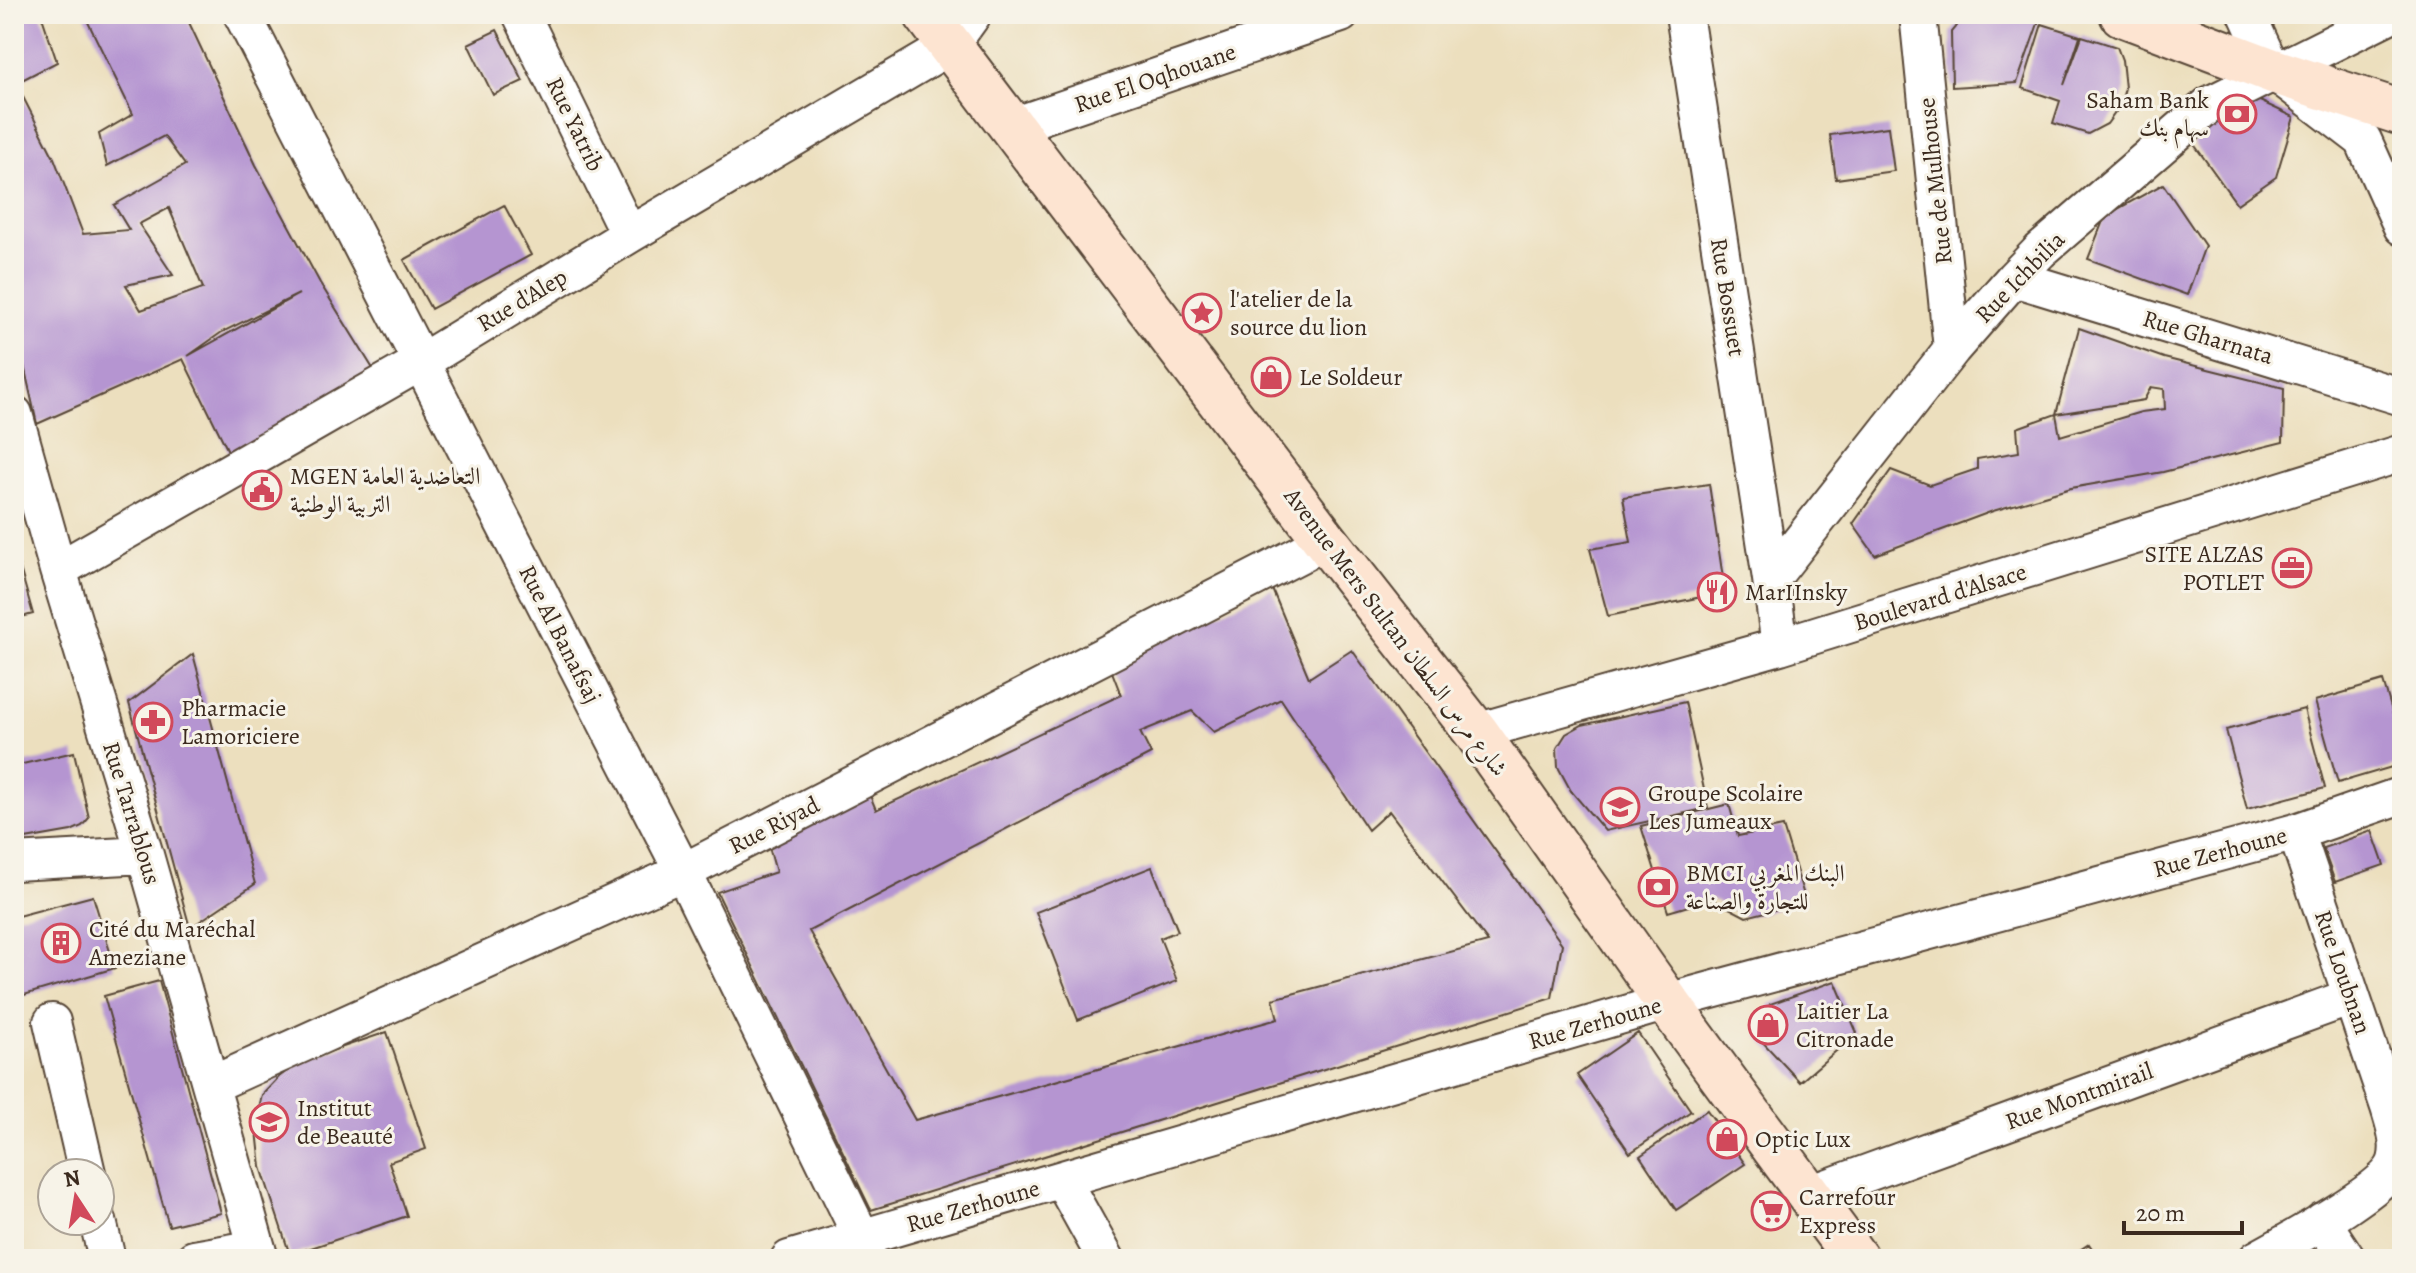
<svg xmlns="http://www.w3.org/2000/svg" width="2416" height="1273" font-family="Alegreya,Amiri,serif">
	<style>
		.building { fill: #b595d1; fill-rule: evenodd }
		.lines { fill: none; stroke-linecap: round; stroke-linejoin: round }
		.street-casing { stroke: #564536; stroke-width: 40 }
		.secondary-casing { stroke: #564536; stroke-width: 48 }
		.street { stroke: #fff; stroke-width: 36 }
		.secondary { stroke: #fde4d1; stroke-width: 44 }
		.labels { text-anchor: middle; stroke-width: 6; stroke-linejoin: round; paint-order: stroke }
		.street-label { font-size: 24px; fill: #3b2a1e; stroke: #f7f3e8 }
		.poi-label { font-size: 24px; fill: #3b2a1e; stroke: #f7f3e8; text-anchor: start }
	</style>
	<rect width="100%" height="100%" fill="#f7f3e8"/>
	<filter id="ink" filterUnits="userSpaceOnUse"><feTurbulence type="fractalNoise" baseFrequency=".0125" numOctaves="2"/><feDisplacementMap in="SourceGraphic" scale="16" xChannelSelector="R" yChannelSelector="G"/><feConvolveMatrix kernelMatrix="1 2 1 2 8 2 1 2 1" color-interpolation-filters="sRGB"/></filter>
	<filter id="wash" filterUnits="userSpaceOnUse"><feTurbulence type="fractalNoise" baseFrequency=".006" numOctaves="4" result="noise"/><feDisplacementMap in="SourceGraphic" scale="32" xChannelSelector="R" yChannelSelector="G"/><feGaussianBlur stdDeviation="1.8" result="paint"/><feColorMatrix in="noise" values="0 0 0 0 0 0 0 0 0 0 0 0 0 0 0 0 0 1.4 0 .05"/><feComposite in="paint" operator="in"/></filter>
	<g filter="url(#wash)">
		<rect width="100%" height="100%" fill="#ecdfbe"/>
		<g id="blocks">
			<path class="building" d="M14 14H41L57 62 14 84Z
				M84 14H185L256 165 320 283 375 372 230 455 183 359 37 424 14 320V94L20 91 54 158 83 234 129 230 114 205 185 165 164 136 107 166 99 134 133 114ZM169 208 203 288 141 310 126 285 173 275 139 224ZM299 294 188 356 222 332Z
				M1966 14H2028L2040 18 2017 83 1952 87 1951 32Z
				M2042 24 2080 36 2064 85 2082 36 2117 47 2122 60 2125 88 2120 106 2107 124 2088 134 2053 123 2060 101 2022 88Z
				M497 30 523 81 493 95 468 44Z
				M2249 96 2294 117 2276 177 2237 204 2193 143 2220 105Z
				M1888 127 1894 171 1836 179 1830 135Z
				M2163 184 2205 246 2187 295 2088 259 2105 216Z
				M504 205 531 255 431 309 404 260Z
				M2079 328 2164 358 2284 388 2283 442 2163 472 2071 488 1993 511 1875 555 1853 524 1891 470 1930 485 1977 469V459L2019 452 2017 428 2056 414 2060 436 2141 412 2165 409 2164 389 2151 387 2144 400 2056 414Z
				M1709 484 1723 578 1716 594 1608 616 1590 549 1631 542 1623 497Z
				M18 561 33 614 14 619V563Z
				M1272 589 1309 678 1352 650 1562 944 1552 998 871 1210 717 892 776 872 769 847 869 793 876 810 1121 695 1109 664ZM1281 699 1368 830 1389 811 1488 942 1273 999 1278 1019 915 1120 809 931 1151 754 1140 732 1192 711 1214 732Z
				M193 654 255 884 190 928 129 703Z
				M2383 681 2402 744V764L2338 783 2315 701Z
				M1685 702 1708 808 1605 831 1571 791 1558 767 1557 748 1566 734 1582 725Z
				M2304 709 2325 788 2247 809 2226 730Z
				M74 752 89 818 82 826 71 831 14 841V766Z
				M1729 804 1738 836 1783 827 1806 902 1746 917 1712 899 1668 912 1641 826Z
				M2372 831 2384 865 2335 882 2323 848Z
				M1152 867 1178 931 1160 938 1177 981 1078 1020 1036 912Z
				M93 896 115 968 14 998V917Z
				M159 981 221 1213 169 1226 104 996Z
				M1835 981 1857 1033 1800 1082 1758 1037 1770 1004Z
				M387 1032 426 1149 389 1162 407 1216 290 1255 261 1167 256 1121 262 1095 279 1077 299 1062Z
				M1638 1033 1691 1111 1630 1153 1577 1075Z
				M1707 1110 1745 1164 1676 1210 1640 1156Z
				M2089 1244 2099 1259H2070L2069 1257Z"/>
		</g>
	</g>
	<g filter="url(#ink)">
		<use href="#blocks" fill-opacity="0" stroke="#564536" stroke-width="2"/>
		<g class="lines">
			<g class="street-casing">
				<path id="street" d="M242 14 683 872 862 1238 868 1259
					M521 14 629 235
					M1684 14 1771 579
					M1918 14 1952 349
					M2247 14 2273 71 2363 140 2402 227
					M1013 126 1341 14
					M2014 278 2402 397
					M14 414 58 570 145 855 260 1259
					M58 570 421 362 629 235 950 46 973 14
					M1780 646 1771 579 1952 349 2014 278 2040 251 2209 105 2391 14
					M1476 732 1780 646 2402 453
					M14 862 145 855
					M52 1022 87 1173
					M211 1085 683 872 1326 541
					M1062 1180 1106 1259
					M1807 1195 2351 997
					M98 1221 107 1259
					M2322 1221 2347 1259
					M194 1259 257 1248
					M789 1259 1667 1002 2296 832 2402 795
					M2257 1259C2285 1243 2388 1189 2396 1161 2401 1143 2394 1124 2389 1107L2296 832"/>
			</g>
			<g class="secondary-casing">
				<path id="secondary" d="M926 14 1326 541 1476 732 1667 1002 1856 1259
					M2122 14 2273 71 2402 113"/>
			</g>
			<use href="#street" class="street"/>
			<use href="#secondary" class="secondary"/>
		</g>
	</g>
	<defs>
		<g id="bank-ring" transform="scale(2)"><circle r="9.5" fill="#f7f3e8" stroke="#d1495b" stroke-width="1.5"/><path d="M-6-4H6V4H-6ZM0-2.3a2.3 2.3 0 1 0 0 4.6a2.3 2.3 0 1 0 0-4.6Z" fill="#d1495b"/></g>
		<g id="sight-ring" transform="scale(2)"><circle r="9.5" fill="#f7f3e8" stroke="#d1495b" stroke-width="1.5"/><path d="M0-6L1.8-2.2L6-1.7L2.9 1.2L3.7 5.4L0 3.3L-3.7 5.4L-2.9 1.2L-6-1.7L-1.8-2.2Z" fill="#d1495b"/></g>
		<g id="shop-ring" transform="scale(2)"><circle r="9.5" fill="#f7f3e8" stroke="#d1495b" stroke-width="1.5"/><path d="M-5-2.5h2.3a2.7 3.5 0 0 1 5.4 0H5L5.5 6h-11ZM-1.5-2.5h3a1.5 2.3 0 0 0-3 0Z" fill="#d1495b"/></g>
		<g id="civic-ring" transform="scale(2)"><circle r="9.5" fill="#f7f3e8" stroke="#d1495b" stroke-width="1.5"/><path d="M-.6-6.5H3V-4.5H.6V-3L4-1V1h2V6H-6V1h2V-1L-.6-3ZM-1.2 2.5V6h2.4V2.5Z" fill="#d1495b"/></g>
		<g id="office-ring" transform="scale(2)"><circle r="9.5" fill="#f7f3e8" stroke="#d1495b" stroke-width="1.5"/><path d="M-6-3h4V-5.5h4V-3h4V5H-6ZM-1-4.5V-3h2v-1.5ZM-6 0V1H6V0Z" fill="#d1495b"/></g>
		<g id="restaurant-ring" transform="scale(2)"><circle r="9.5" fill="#f7f3e8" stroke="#d1495b" stroke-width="1.5"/><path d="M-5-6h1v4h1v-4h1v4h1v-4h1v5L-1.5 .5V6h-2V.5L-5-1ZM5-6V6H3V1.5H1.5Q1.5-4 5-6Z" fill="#d1495b"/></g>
		<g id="pharmacy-ring" transform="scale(2)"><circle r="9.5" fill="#f7f3e8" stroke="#d1495b" stroke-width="1.5"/><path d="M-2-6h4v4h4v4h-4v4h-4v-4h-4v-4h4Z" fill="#d1495b"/></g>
		<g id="school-ring" transform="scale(2)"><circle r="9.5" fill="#f7f3e8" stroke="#d1495b" stroke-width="1.5"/><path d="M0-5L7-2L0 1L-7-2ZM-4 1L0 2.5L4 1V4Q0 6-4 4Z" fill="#d1495b"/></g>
		<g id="building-ring" transform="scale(2)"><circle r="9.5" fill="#f7f3e8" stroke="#d1495b" stroke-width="1.5"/><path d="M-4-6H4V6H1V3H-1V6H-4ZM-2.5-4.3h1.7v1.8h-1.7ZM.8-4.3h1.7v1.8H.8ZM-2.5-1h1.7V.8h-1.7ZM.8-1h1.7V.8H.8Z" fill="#d1495b"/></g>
		<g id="supermarket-ring" transform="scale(2)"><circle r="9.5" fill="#f7f3e8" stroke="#d1495b" stroke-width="1.5"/><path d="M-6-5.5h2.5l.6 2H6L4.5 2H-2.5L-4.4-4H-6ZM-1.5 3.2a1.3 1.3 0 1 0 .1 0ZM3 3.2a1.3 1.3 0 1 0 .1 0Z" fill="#d1495b"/></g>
	</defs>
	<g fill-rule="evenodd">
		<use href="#bank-ring" x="2237" y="114"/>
		<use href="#sight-ring" x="1202" y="313"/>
		<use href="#shop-ring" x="1271" y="377"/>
		<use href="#civic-ring" x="262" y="490"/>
		<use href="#office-ring" x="2292" y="568"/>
		<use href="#restaurant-ring" x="1717" y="592"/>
		<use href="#pharmacy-ring" x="153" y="722"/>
		<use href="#school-ring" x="1620" y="807"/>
		<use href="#bank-ring" x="1658" y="887"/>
		<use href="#building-ring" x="61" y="943"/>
		<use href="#shop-ring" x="1768" y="1025"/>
		<use href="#school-ring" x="269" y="1122"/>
		<use href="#shop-ring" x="1727" y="1139"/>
		<use href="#supermarket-ring" x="1771" y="1211"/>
	</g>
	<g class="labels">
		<g class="street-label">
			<text transform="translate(1155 78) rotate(-19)" y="8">Rue El Oqhouane</text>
			<text transform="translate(575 124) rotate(64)" y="8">Rue Yatrib</text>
			<text transform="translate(1935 181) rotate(-96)" y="8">Rue de Mulhouse</text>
			<text transform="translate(2020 277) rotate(-46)" y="8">Rue Ichbilia</text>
			<text transform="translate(1728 297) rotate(81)" y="8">Rue Bossuet</text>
			<text transform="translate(522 300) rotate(-31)" y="8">Rue d'Alep</text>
			<text transform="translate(2208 337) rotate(17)" y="8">Rue Gharnata</text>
			<text transform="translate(1940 597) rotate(-17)" y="8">Boulevard d'Alsace</text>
			<text transform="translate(1396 632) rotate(53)" y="8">Avenue Mers Sultan شارع مرس السلطان</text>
			<text transform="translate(560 634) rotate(63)" y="8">Rue Al Banafsaj</text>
			<text transform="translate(132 813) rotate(73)" y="8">Rue Tarrablous</text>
			<text transform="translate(774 825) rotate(-27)" y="8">Rue Riyad</text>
			<text transform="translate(2220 852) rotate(-15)" y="8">Rue Zerhoune</text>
			<text transform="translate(2343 972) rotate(71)" y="8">Rue Loubnan</text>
			<text transform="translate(1595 1023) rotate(-16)" y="8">Rue Zerhoune</text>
			<text transform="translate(2079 1096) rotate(-20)" y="8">Rue Montmirail</text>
			<text transform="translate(973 1206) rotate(-16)" y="8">Rue Zerhoune</text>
		</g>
		<g class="poi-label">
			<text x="2209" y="108" text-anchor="end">Saham Bank<tspan x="2209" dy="28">سهام بنك</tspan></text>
			<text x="1230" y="307">l'atelier de la<tspan x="1230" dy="28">source du lion</tspan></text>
			<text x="1299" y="385">Le Soldeur</text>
			<text x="290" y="484">MGEN التعاضدية العامة<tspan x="290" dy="28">التربية الوطنية</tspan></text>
			<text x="2264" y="562" text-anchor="end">SITE ALZAS<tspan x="2264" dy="28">POTLET</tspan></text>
			<text x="1745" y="600">MarIInsky</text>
			<text x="181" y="716">Pharmacie<tspan x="181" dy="28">Lamoriciere</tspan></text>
			<text x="1648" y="801">Groupe Scolaire<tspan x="1648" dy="28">Les Jumeaux</tspan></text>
			<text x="1686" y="881">BMCI البنك المغربي<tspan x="1686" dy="28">للتجارة والصناعة</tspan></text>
			<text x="89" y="937">Cité du Maréchal<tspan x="89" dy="28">Ameziane</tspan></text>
			<text x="1796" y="1019">Laitier La<tspan x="1796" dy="28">Citronade</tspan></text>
			<text x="297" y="1116">Institut<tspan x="297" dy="28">de Beauté</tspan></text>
			<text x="1755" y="1147">Optic Lux</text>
			<text x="1799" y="1205">Carrefour<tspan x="1799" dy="28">Express</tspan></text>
		</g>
	</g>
	<rect width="2416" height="1273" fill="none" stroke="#f7f3e8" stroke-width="48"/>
	<g transform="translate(76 1197) rotate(348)"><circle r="38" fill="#f7f3e8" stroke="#aca397" stroke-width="2"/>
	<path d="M0-6L14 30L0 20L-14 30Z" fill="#d1495b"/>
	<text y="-12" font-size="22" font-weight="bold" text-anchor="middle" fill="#3b2a1e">N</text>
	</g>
	<path d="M2124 1221v12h118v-12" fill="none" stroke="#3b2a1e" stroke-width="4"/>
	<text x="2136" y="1221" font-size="24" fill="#3b2a1e" stroke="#f7f3e8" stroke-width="6" paint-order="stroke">20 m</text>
</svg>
